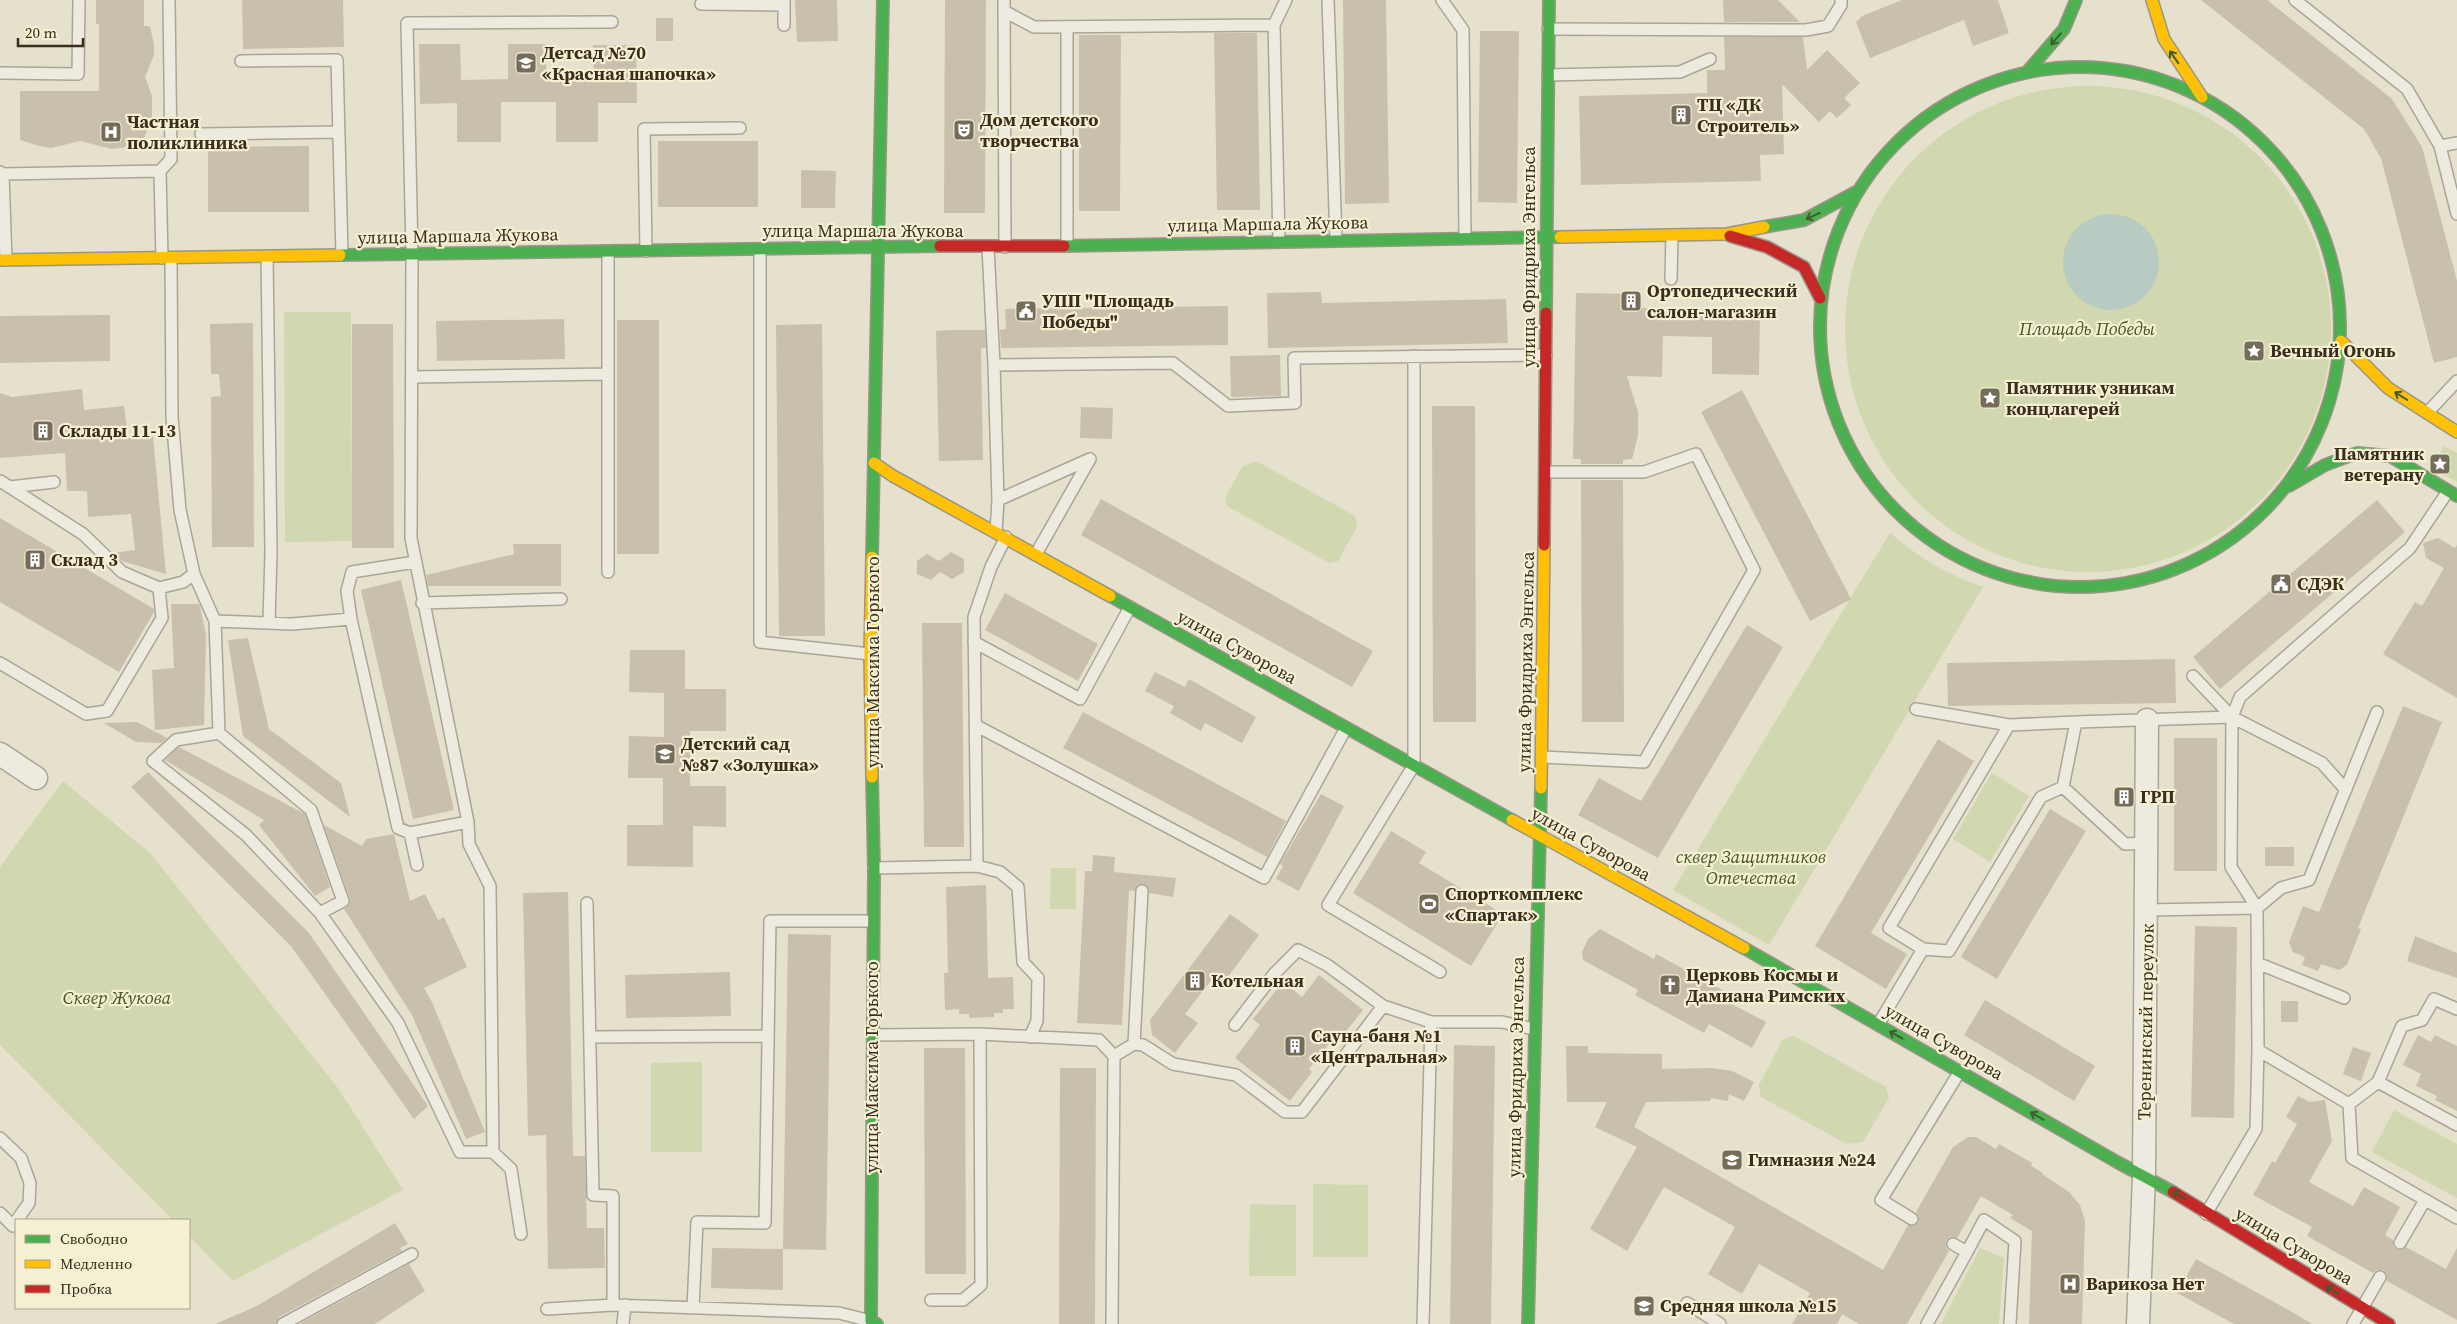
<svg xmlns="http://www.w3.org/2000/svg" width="2457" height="1324" font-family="'Source Serif 4',serif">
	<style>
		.green { fill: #d1d7af }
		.water { fill: #b8cbc2 }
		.building { fill: #c9bfad }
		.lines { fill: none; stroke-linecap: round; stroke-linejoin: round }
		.lane-casing { stroke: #aaa596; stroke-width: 14 }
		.street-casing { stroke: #aaa596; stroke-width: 25 }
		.fast-casing { stroke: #9a9586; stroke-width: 14 }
		.slow-casing { stroke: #9a9586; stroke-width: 14 }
		.jam-casing { stroke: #9a9586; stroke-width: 14 }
		.lane { stroke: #edeadf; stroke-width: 11 }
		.street { stroke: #edeadf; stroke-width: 22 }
		.fast { stroke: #4caf50; stroke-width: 11 }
		.slow { stroke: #ffc107; stroke-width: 11 }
		.jam { stroke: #c62828; stroke-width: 11 }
		.oneway { stroke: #405b30 }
		.labels { text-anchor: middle; stroke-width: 4.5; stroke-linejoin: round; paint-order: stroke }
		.poi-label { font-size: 18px; font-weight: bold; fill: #392e1e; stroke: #f6f0d2; text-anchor: start }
		.street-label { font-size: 18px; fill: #392e1e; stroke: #f6f0d2 }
		.park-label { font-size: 18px; font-style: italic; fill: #435624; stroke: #f6f0d2 }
	</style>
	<rect width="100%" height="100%" fill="#e5e1cd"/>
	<path class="green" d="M1845 329a243 243 0 1 1 486 0a243 243 0 1 1-486 0Z
		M284 312H351L352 541 285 542Z
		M2444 446 2457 453V482L2432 468Z
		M1256 461 1355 516 1357 527 1338 561 1329 563 1227 506 1225 498 1242 467Z
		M1890 533C1920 558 1946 574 1983 587L1769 945 1673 890Z
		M1992 773 2029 796 1990 862 1953 839Z
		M63 781 150 853 338 1088 403 1190 233 1281 189 1236V1220H173L0 1045V867Z
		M1051 868H1076V909H1050Z
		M1794 1036 1886 1087 1889 1098 1863 1142 1847 1144 1761 1097 1759 1085 1783 1039Z
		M702 1062V1152H651V1063Z
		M2394 1110 2457 1144V1198L2372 1152Z
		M1313 1184 1368 1185V1257H1313Z
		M1250 1204 1296 1205V1276H1249Z
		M1980 1248 2004 1258 1999 1324H1941Z"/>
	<path class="water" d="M2063 262a48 48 0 1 1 96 0a48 48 0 1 1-96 0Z"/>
	<path class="building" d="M96 0H144V26H150L154 45V55L145 77 152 96V119L143 141 128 147 112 149 80 141 51 148 39 146 20 140V91H99V24H96Z
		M242 0H343L344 47 243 49Z
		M795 0H837L838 41 797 42Z
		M945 0H986L985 213H944Z
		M1343 0H1386L1389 203 1345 204Z
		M1723 0H1778L1800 22H1724Z
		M1902 0H1998L2009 33 1973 46 1964 20 1870 58 1856 22 1862 16Z
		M2201 0H2267L2392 99 2422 147 2457 281V357L2434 363 2381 158 2364 129Z
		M656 18H673V41H656Z
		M1480 31H1519L1517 203 1478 202Z
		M1214 33H1257L1260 210H1217Z
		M1079 35H1121L1120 211H1079Z
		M1724 37H1803L1807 70 1827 50 1860 83 1844 98 1851 105 1837 118 1830 111 1819 122 1782 84 1784 154 1760 155 1761 181 1581 185 1579 96 1707 93V70H1725Z
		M419 44H460L461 80 508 79V44H546V80H594L593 45H636L637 103H598V142H556V102H501V142H457V103L420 104Z
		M658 141H758V207H658Z
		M309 146V212H208V147Z
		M801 170 836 171 835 208H801Z
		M1321 292 1322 303 1506 299 1508 343 1268 348 1267 293Z
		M1576 293 1638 294V308L1760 312 1759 375 1712 374V337L1663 336 1662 377 1627 376 1638 412V435L1632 459 1623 460V464H1581V459H1573Z
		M1228 306V345L1001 348 1000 330 1006 329 1005 309Z
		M110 315V361L0 363V316Z
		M564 319 565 359 437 361 436 321Z
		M617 320H659V554H617Z
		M253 323 254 547H212L211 397 221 396 219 374H211L210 324Z
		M352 324H393L394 548H352Z
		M822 324 825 636H779L776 325Z
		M951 330H985L986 348H981L983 460 939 461 936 331Z
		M1280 355 1281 396 1231 397 1230 356Z
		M82 389 84 410 124 406 128 438 153 437 166 574 122 561 113 553 135 550 131 514 88 517 87 491H67L65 453 0 458V393L12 397Z
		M1742 390 1851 599 1810 621 1701 412Z
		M1432 406H1475L1476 722H1433Z
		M1081 407 1113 408 1112 439 1080 438Z
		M1581 480H1623L1624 722H1582Z
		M1101 499 1373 651 1352 687 1081 535Z
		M2377 500 2405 532 2220 689 2193 657Z
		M0 518 154 609V612L119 672 0 602Z
		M2438 538 2455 548 2457 545V698L2383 654 2415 602 2422 606 2444 568 2426 558 2423 543Z
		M513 544H561V586H428L426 575 514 554Z
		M951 552 964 559V572L952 579 940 572 931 580 917 574V561L927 554 939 561Z
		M401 580 454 810 413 819 361 590Z
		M1005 593 1098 644 1078 681 985 630Z
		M171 604H199L200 606 206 635 204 725 155 730 152 670 174 668Z
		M922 623H962L964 847H924Z
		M1747 625 1783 647 1658 858 1578 815 1599 778 1641 801Z
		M248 638 269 729 341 783 350 817 243 736 228 640Z
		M630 650H685V689H726V731H690V786H726V827L693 826V867L627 866V825H663V778H628L629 736 664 737V693L629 692Z
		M2175 659 2176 703 1948 706 1947 663Z
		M1155 672 1185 687 1189 679 1256 717 1242 743 1205 723 1201 731 1170 713 1174 706 1145 691Z
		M2403 706 2442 722 2358 928 2361 929 2347 965 2339 970 2321 964 2318 971 2302 965 2305 957 2293 952 2289 942 2303 906 2319 912Z
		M1083 712 1286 821 1267 857 1063 748Z
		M137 722 167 738 161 743 136 742 104 723Z
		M2174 738H2217V871H2174Z
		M1938 739 1974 761 1871 933 1907 954 1886 989 1815 946Z
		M179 747 305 814 330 887 315 896 259 825 264 820 165 760Z
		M148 772 309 933 428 1106 414 1119 291 946 131 787Z
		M1321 794 1344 806 1299 891 1276 879 1283 866 1280 864Z
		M2050 809 2086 831 1997 979 1961 957Z
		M324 825 362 846 366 839 394 834 410 901 425 894 438 920 444 917 467 967 424 988 432 1002 485 1132 466 1139 412 1015 344 909 349 905 350 899Z
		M1391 831 1426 852 1419 863 1503 914 1471 966 1353 893Z
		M2265 847H2294V866H2265Z
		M1093 855 1115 857 1114 872 1176 878 1173 897 1149 893 1148 887 1143 884 1138 885 1135 891 1129 890 1122 1025 1077 1023 1085 871H1092Z
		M986 885 988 978 1013 977 1014 1009H1003V1013H994V1017L969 1018V1014H959V1009L945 1010 944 973H948L946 887Z
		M568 892 573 1156H585L587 1228H604L605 1268 548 1269 546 1135 528 1136 523 893Z
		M1230 914 1259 935 1222 985 1213 978 1185 1014 1198 1023 1175 1053 1152 1035 1150 1020Z
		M2195 926 2237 927 2234 1118 2191 1117Z
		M1600 929 1654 959 1656 954 1726 992 1722 999 1766 1022 1752 1048 1709 1024 1704 1033 1635 995 1638 990 1583 960 1582 952 1588 939Z
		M788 934 831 935 826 1250 783 1249Z
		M2415 936 2457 953V978L2407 961Z
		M730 972 731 1016 626 1018 625 975Z
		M1319 975 1363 1010 1344 1034 1339 1031 1309 1069 1312 1072 1290 1101 1235 1058 1260 1025 1253 1019 1283 982 1302 997Z
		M1985 1000 2095 1066 2074 1101 1964 1035Z
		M2281 1001H2298V1022H2281Z
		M2418 1035 2431 1042 2435 1035 2457 1046V1111L2435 1100 2437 1096 2416 1086 2421 1074 2403 1065Z
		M1454 1045 1495 1046 1491 1324H1450Z
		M1566 1046H1588V1053L1662 1054V1069L1712 1068 1732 1071 1754 1082 1744 1101 1729 1094 1728 1101 1711 1098 1710 1101 1646 1102 1634 1127 1883 1270 1908 1225 1915 1226 1919 1222V1216L1916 1212 1953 1147 1968 1137H1976L1996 1149 1999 1144 2032 1163 2031 1166 2043 1173 2042 1174 2069 1192 2080 1205 2085 1221 2082 1324H2029L2032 1231 2010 1218 2013 1215 1981 1196 1957 1238 1950 1237 1946 1241V1247L1949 1251 1907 1324H1859L1842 1314 1837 1324H1792L1810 1293 1759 1264 1742 1294 1708 1274 1735 1227 1664 1187 1627 1251 1590 1229 1637 1147 1595 1127 1607 1102H1567Z
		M2353 1047 2371 1053 2361 1081 2343 1074Z
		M924 1048H965L966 1274H925Z
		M1060 1068H1096L1095 1324H1059Z
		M2298 1096 2310 1102 2325 1100 2332 1141 2309 1182 2353 1206 2364 1187 2400 1207 2385 1235 2393 1240V1246L2397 1250H2403L2406 1247 2446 1269 2457 1248V1320L2387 1281V1274L2383 1270H2377L2373 1273 2307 1236 2312 1227 2253 1195 2272 1161 2275 1163 2297 1124 2286 1117Z
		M395 1223 408 1244 400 1248 402 1251 279 1317 276 1324H215L257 1306Z
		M712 1248 783 1249V1290L711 1288Z
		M2196 1259 2285 1308 2312 1324H2234L2177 1293Z
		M409 1264 425 1291 375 1324H299Z"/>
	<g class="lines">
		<g class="lane-casing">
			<path id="lane" d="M784 0V25
				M1004 0 1005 247
				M1328 0 1336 240
				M1442 0 1463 30 1465 238
				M2295 0 2407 89 2440 146 2457 214
				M701 4 784 5
				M1004 11 1034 27 1274 25
				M1548 29 1806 30 1828 26 1841 5V0
				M241 61 337 60 342 255
				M0 73 78 74 79 0
				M1548 75 1680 72 1710 59
				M201 134 339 132
				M2440 146 2457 143
				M160 171 162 258
				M0 172 3 174 6 260
				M3 174 160 171 171 159 169 0
				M1279 241 1274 25 1286 0
				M1067 246V27
				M988 247 994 365 1173 363 1228 406 1295 403 1294 358 1546 355
				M760 249V642L870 654
				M608 251V572
				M646 251 644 129 740 128
				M267 256 271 552 269 623
				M171 258 172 417 180 510 194 574 215 621 219 733
				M1671 279 1672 235
				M1414 356V765L1328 905 1440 972
				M994 365 998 500 996 532
				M412 377 608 374
				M2427 413 2457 381
				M0 481 83 534 122 572 159 588 162 618 107 711 86 714 0 663
				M10 487 54 482
				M998 500 1090 459 1036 554
				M415 562 352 572 347 591 351 619 398 828 410 833 468 822
				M159 588 183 582 194 574
				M422 603 561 599
				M215 621 292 624 351 619
				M974 642 1080 699 1130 607
				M1916 709 2009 725
				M2232 717 2240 697 2410 548 2448 491
				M2076 722 2232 717 2193 676
				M975 725 1264 878 1346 728
				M1542 757 1644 762 1754 570 1696 454 1644 472H1546
				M410 833 417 865
				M977 866 1000 872 1018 887 1023 962 1038 978 1037 1021 1030 1037
				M874 868 977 866 974 617 991 567 1006 537
				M587 903 593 1195 613 1196V1305
				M2147 910 2257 908 2281 888 2309 880 2377 712
				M320 913 343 901 311 810 219 733 176 740 153 761 246 835 320 913 398 1023 460 1152H493
				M1923 949 1949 951 2041 797 2063 787
				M2257 963 2344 998
				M1235 1025 1274 974 1298 950 1327 965 1383 1006
				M1878 1025 1923 949 1889 928 2009 725 2076 722 2063 787 2125 844 2148 843
				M873 1035 980 1034 1099 1040 1114 1056 1134 1044 1143 1045 1173 1064 1236 1075 1285 1112H1302L1383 1006 1431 1022H1502L1534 1029
				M590 1037 768 1036
				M1134 1044 1142 891
				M2258 1050 2257 908 2231 867 2232 717 2322 763 2346 790
				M2378 1082 2457 1125
				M2349 1104 2378 1082 2402 1026 2422 1020 2434 999 2457 1009
				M0 1138 21 1158 30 1183 29 1203 17 1220
				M0 1213 13 1226 16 1221
				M2206 1214 2256 1129 2258 1050 2349 1104 2352 1158 2457 1218
				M1912 1219 1881 1200 1960 1071
				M521 1234 511 1169 493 1152 490 886 469 844 468 822 411 538 412 255 407 23 612 22
				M2400 1243 2425 1200
				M1953 1244 1967 1252 1984 1220 2015 1241 2010 1324
				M931 1300H963L981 1285 980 1034
				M1687 1303 1720 1324
				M693 1308 697 1222 765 1223 770 921H873
				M547 1309 613 1305 839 1313 871 1321
				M283 1324 412 1254
				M623 1324 625 1305
				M1112 1324 1114 1056
				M1423 1324 1431 1022
				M1927 1324 1967 1252
				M2353 1324 2380 1277"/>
		</g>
		<g class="street-casing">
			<path id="street" d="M0 754 36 778
				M2138 1324 2144 1177 2147 720"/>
		</g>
		<g class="fast-casing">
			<path id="fast" d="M1820 327a260 260 0 1 1 520 0a260 260 0 1 1-520 0Z
				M2027 72 2064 29 2076 0
				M1764 227 1804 220 1856 192
				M1064 246 1560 237
				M340 255 940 246
				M1546 313 1549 0
				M2289 486 2325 465 2357 453 2390 456 2457 496
				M872 557 883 0
				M1110 596 1512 820
				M872 777 874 868 871 1321 877 1324
				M1744 948 2117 1162 2173 1192
				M1528 1324 1541 788"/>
		</g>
		<g class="slow-casing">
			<path id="slow" d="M2152 0 2164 39 2202 97
				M1560 237 1727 234 1764 227
				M0 260 340 255
				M2341 341 2388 388 2457 432
				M874 463 893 476 1110 596
				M872 557 870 654 872 777
				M1541 788 1544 545
				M1512 820 1744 948"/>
		</g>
		<g class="jam-casing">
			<path id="jam" d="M1730 236 1767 247 1804 267 1820 298
				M940 246H1064
				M1544 545 1546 313
				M2173 1192 2389 1324"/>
		</g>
		<use href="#lane" class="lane"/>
		<use href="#street" class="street"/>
		<use href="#fast" class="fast"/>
		<use href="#slow" class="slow"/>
		<use href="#jam" class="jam"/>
	</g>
	<defs><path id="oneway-shaft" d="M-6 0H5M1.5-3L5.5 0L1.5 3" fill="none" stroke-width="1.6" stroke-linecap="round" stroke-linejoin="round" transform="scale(1.25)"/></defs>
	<g class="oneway">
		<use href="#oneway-shaft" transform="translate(2056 39) rotate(131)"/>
		<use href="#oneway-shaft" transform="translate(2174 57) rotate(-125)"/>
		<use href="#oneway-shaft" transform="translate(1813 216) rotate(156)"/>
		<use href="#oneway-shaft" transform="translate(2401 396) rotate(-148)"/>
		<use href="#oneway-shaft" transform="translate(1896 1035) rotate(-151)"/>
		<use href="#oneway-shaft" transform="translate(2037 1116) rotate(-150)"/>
		<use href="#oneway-shaft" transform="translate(2179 1195) rotate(-146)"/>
		<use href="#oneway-shaft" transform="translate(2332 1290) rotate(-149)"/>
	</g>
	<defs>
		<g id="school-square" transform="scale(1.125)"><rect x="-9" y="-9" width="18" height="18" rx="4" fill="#756d5b" stroke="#f6f0d2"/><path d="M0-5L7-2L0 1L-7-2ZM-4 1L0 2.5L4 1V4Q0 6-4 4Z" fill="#fff"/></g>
		<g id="building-square" transform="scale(1.125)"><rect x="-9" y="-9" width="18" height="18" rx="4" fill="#756d5b" stroke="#f6f0d2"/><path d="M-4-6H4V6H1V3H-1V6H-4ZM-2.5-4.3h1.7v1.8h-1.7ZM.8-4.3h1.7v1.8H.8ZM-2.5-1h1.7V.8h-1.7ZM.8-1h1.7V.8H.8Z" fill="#fff"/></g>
		<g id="theatre-square" transform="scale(1.125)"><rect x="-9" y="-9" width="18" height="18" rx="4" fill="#756d5b" stroke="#f6f0d2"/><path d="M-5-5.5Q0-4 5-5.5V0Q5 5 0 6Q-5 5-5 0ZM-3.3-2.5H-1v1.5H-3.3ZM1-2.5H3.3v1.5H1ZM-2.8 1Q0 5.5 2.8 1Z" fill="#fff"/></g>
		<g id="hospital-square" transform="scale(1.125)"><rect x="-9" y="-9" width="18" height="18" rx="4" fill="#756d5b" stroke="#f6f0d2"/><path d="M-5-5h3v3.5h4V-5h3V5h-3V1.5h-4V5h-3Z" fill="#fff"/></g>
		<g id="civic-square" transform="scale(1.125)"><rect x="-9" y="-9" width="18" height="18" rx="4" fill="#756d5b" stroke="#f6f0d2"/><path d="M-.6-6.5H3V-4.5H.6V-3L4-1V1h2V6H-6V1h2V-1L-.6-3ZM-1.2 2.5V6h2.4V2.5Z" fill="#fff"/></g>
		<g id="sight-square" transform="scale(1.125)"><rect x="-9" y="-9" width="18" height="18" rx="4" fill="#756d5b" stroke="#f6f0d2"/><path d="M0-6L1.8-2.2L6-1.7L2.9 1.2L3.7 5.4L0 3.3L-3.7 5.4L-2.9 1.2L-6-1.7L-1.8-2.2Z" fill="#fff"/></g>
		<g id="stadium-square" transform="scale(1.125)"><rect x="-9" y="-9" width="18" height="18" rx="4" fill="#756d5b" stroke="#f6f0d2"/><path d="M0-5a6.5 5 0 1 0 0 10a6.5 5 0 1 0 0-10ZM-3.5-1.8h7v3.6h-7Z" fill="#fff"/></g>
		<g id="church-square" transform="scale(1.125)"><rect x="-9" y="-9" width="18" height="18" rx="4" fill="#756d5b" stroke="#f6f0d2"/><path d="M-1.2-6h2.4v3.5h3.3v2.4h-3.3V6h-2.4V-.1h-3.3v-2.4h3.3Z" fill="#fff"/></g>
	</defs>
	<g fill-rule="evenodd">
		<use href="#school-square" x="526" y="63"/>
		<use href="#building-square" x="1681" y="115"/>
		<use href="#theatre-square" x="964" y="130"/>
		<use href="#hospital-square" x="111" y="132"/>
		<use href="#building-square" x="1631" y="301"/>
		<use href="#civic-square" x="1026" y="311"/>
		<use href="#sight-square" x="2254" y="351"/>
		<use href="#sight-square" x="1990" y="398"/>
		<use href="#building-square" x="43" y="431"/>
		<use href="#sight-square" x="2440" y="464"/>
		<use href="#building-square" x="35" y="560"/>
		<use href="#civic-square" x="2281" y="584"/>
		<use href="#school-square" x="665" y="754"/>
		<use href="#building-square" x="2124" y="797"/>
		<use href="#stadium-square" x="1429" y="904"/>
		<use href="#building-square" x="1195" y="981"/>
		<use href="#church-square" x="1670" y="985"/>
		<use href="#building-square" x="1295" y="1046"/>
		<use href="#school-square" x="1732" y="1160"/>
		<use href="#hospital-square" x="2070" y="1284"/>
		<use href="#school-square" x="1644" y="1306"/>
	</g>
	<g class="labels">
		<g class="poi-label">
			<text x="542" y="59">Детсад №70<tspan x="542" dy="21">«Красная шапочка»</tspan></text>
			<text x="1697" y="111">ТЦ «ДК<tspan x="1697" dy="21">Строитель»</tspan></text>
			<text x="980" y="126">Дом детского<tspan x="980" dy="21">творчества</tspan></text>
			<text x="127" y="128">Частная<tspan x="127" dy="21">поликлиника</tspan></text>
			<text x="1647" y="297">Ортопедический<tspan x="1647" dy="21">салон-магазин</tspan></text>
			<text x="1042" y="307">УПП "Площадь<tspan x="1042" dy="21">Победы"</tspan></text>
			<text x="2270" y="357">Вечный Огонь</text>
			<text x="2006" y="394">Памятник узникам<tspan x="2006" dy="21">концлагерей</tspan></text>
			<text x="59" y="437">Склады 11-13</text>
			<text x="2424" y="460" text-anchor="end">Памятник<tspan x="2424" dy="21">ветерану</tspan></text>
			<text x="51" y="566">Склад 3</text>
			<text x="2297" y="590">СДЭК</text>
			<text x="681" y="750">Детский сад<tspan x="681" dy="21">№87 «Золушка»</tspan></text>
			<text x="2140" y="803">ГРП</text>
			<text x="1445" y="900">Спорткомплекс<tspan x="1445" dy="21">«Спартак»</tspan></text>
			<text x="1686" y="981">Церковь Космы и<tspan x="1686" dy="21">Дамиана Римских</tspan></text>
			<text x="1211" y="987">Котельная</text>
			<text x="1311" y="1042">Сауна-баня №1<tspan x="1311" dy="21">«Центральная»</tspan></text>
			<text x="1748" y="1166">Гимназия №24</text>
			<text x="2086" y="1290">Варикоза Нет</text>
			<text x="1660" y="1312">Средняя школа №15</text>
		</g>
		<g class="street-label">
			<text transform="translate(1268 224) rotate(-1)" y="6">улица Маршала Жукова</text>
			<text x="863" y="237">улица Маршала Жукова</text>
			<text transform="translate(458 236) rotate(-1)" y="6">улица Маршала Жукова</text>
			<text transform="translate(1529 257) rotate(-90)" y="6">улица Фридриха Энгельса</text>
			<text transform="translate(1237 647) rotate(29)" y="6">улица Суворова</text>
			<text transform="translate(873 662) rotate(-90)" y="6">улица Максима Горького</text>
			<text transform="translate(1526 662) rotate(-89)" y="6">улица Фридриха Энгельса</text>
			<text transform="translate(1591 844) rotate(29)" y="6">улица Суворова</text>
			<text transform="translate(2146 1022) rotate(-89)" y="6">Теренинский переулок</text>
			<text transform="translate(1944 1042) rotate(30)" y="6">улица Суворова</text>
			<text transform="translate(872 1067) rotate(-90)" y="6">улица Максима Горького</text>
			<text transform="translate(1516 1067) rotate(-89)" y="6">улица Фридриха Энгельса</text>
			<text transform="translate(2294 1246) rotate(31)" y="6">улица Суворова</text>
		</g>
		<g class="park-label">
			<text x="2087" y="335">Площадь Победы</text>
			<text x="1751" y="863">сквер Защитников<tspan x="1751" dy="21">Отечества</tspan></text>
			<text x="117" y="1004">Сквер Жукова</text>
		</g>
	</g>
	<rect x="15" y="1219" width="175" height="90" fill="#f6f0d2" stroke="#aaa28a"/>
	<rect x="25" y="1235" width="25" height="8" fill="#4caf50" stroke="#aaa28a"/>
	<text x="60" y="1244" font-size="15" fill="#392e1e">Свободно</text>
	<rect x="25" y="1260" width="25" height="8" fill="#ffc107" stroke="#aaa28a"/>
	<text x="60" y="1269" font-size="15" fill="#392e1e">Медленно</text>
	<rect x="25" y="1285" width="25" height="8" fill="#c62828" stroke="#aaa28a"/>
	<text x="60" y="1294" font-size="15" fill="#392e1e">Пробка</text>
	<path d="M18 38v8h65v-8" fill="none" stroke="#392e1e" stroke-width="2.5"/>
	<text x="25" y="38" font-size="15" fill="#392e1e" stroke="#f6f0d2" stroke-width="4" paint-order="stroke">20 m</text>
</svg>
